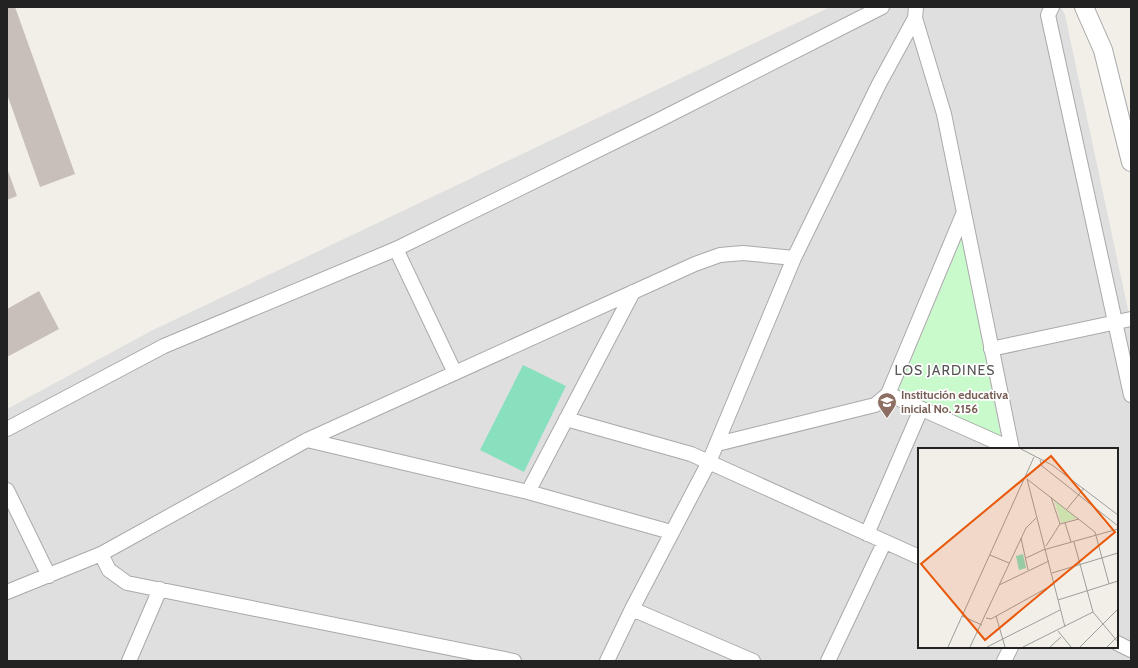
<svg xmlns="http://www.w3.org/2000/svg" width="1138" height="668" font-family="Cabin,sans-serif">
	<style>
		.residential { fill: #e0dfdf; fill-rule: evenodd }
		.park { fill: #c8facc }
		.pitch { fill: #88e0be }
		.building { fill: #c7bfb8 }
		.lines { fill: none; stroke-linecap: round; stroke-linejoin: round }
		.minor-casing { stroke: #a9a9a9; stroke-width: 16 }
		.tertiary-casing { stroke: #a9a9a9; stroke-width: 20 }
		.minor { stroke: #fff; stroke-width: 14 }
		.tertiary { stroke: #fff; stroke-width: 18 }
		.labels { text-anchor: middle; stroke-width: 3.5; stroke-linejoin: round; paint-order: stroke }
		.education-label { font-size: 12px; font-weight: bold; fill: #785e54; stroke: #fff; text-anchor: start }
		.quarter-label { font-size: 14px; letter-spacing: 1px; fill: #555; stroke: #fff }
		.inset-road { fill: none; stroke: #9f9d99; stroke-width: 1 }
		.view { fill: #e8590c; fill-opacity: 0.15; stroke: #e8590c; stroke-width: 2 }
		.inset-edge { fill: none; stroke: #222; stroke-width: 2 }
	</style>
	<rect width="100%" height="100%" fill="#f2efe9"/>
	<path class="residential" d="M830 7H1061L1065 15 1131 324V661H7V409L151 331ZM919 449H1117V647H919Z"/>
	<path class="park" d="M962 238 1001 437 898 391Z"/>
	<path class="pitch" d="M523 365 566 386 524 472 480 450Z"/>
	<path class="building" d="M7 7H15L75 174 40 187 7 94Z
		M7 168 17 196 7 200Z
		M39 291 59 329 7 357V309Z"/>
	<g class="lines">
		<g class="minor-casing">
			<path id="minor" d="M916 7 915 18 944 114 1012 449
				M1052 7 1048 15 1131 395
				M396 249 455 373
				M991 349 1131 319
				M888 394 1012 449
				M566 419 691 454 919 557
				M7 429 164 346 396 249 655 122 882 7
				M307 440 528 492 671 532
				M717 444 875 405 888 394 964 212
				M7 490 49 576
				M528 492 633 292
				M867 534 921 409
				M101 554 109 570 127 583 514 661
				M7 592 101 554 307 440 695 264 720 255 743 253 794 258
				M632 609 753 661
				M1117 643 1131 650
				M129 661 160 589
				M607 661 632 609 709 462 794 258 879 84 915 18
				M828 661 884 543
				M1004 661 1011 647"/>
		</g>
		<g class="tertiary-casing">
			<path id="tertiary" d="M1084 7 1103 50 1131 162"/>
		</g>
		<use href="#minor" class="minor"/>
		<use href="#tertiary" class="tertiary"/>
	</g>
	<defs>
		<g id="school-pin" transform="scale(1)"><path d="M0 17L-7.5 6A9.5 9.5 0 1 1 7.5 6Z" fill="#8d6e63" stroke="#fff"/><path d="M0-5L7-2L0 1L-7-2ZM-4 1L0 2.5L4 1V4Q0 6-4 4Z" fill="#fff"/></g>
	</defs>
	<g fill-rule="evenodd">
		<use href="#school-pin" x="887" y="402"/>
	</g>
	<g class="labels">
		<g class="education-label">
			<text x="901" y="399">Institución educativa<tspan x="901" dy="14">inicial No. 2156</tspan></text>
		</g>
		<g class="quarter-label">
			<text x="945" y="375">LOS JARDINES</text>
		</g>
	</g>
	<g transform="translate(918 448)">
		<rect width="200" height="200" fill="#f2efe9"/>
		<path d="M136 52 159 70 143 75Z" fill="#c8facc"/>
		<path d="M105 106 108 120 101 122 98 108Z" fill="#88e0be"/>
		<path class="inset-road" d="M103 1 134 17 200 67M122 12 124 18 200 78M109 31 147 179M109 31 177 84 191 136M149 61 166 40M147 75 153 94M142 76 161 71M103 90 110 122M156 94 175 164 200 194M128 98 142 76 133 49M72 107 91 115M108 110 125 102 200 81M134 125 200 105M81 137 131 113M140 152 200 133M44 168 64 177M78 168 87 199M68 170 73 171 136 136M140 183 153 199M30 199 116 9M52 199 108 80 118 70M69 199 142 162M105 199 175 164M132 199 143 189M162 199 200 161M189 199 200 188"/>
		<path class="view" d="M133 8 197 84 67 192 3 116Z"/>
		<rect width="200" height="200" class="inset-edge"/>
	</g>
	<rect width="1138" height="668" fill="none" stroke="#222222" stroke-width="16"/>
</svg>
